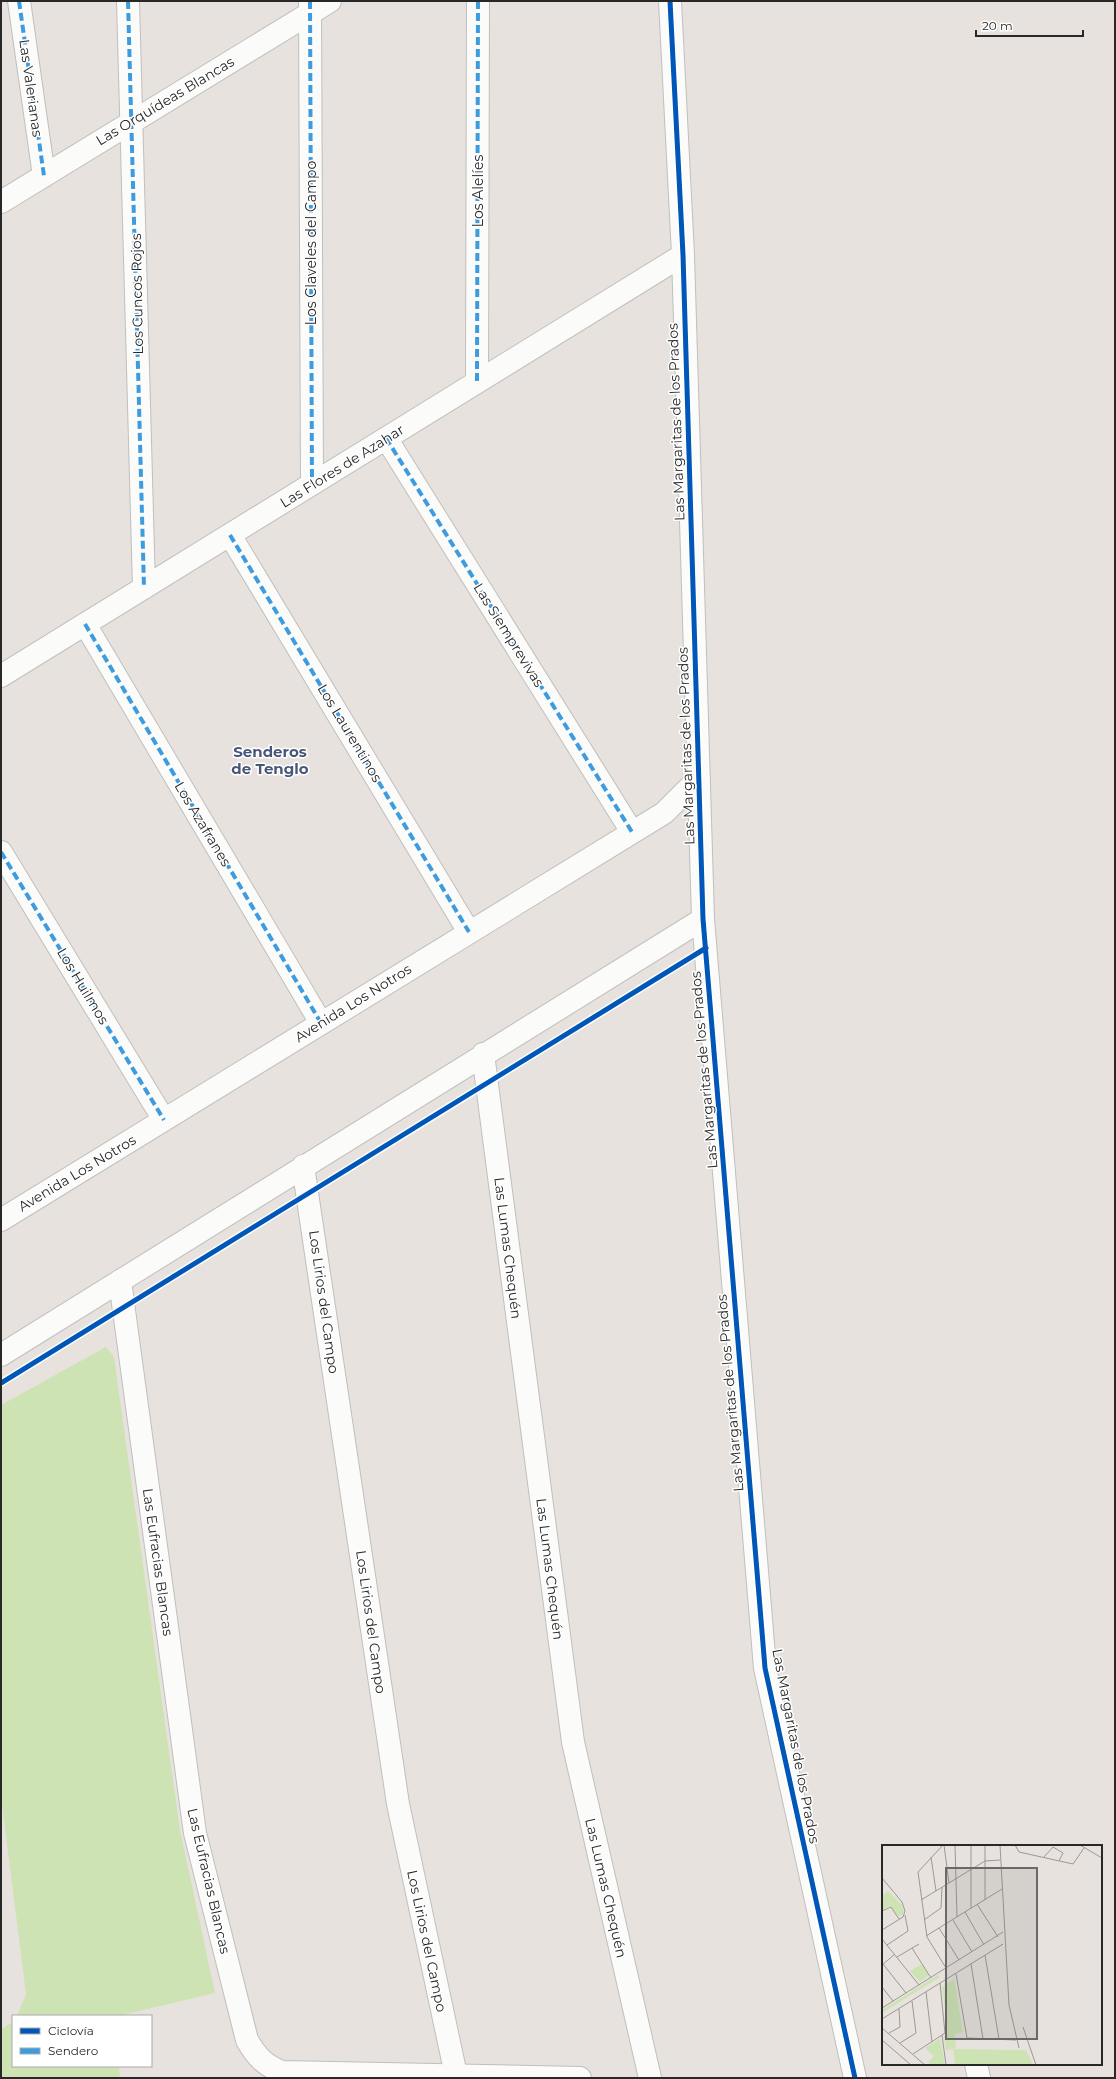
<svg xmlns="http://www.w3.org/2000/svg" width="1116" height="2079" font-family="Montserrat,sans-serif">
	<style>
		.green { fill: #cee3b4 }
		.lines { fill: none; stroke-linecap: round; stroke-linejoin: round }
		.minor-casing { stroke: #c0bfbf; stroke-width: 24 }
		.minor { stroke: #fbfbfa; stroke-width: 22 }
		.quiet { stroke: #3d9ce0; stroke-width: 4; stroke-dasharray: 8 4; stroke-linecap: butt }
		.cycleway-casing { stroke: #fff; stroke-width: 8 }
		.cycleway { stroke: #0057b8; stroke-width: 5 }
		.labels { text-anchor: middle; stroke-width: 3; stroke-linejoin: round; paint-order: stroke }
		.street-label { font-size: 14px; fill: #282828; stroke: #fff }
		.neighbourhood-label { font-size: 15px; font-weight: bold; fill: #485779; stroke: #fff }
		.inset-road { fill: none; stroke: #9b9895; stroke-width: 1 }
		.view { fill: #6b6967; fill-opacity: 0.15; stroke: #6b6967; stroke-width: 2 }
		.inset-edge { fill: none; stroke: #282828; stroke-width: 2 }
	</style>
	<rect width="100%" height="100%" fill="#e7e2dd"/>
	<path class="green" d="M106 1347 114 1357 180 1830 215 1993 118 2016H17L26 1994 1 1797V1405Z
		M13 2022V2066H119L120 2078H1V2029Z"/>
	<g class="lines">
		<g class="minor-casing">
			<path id="minor" d="M19 1 44 176
				M128 1 144 588
				M310 1 312 484
				M670 1 683 255 703 919 765 1668 855 2078
				M1 202 330 1
				M477 381 478 1
				M386 438 632 832
				M230 535 469 932
				M85 624 321 1023
				M1 676 683 255
				M1 852 164 1120
				M483 1054 573 1742 650 2078
				M303 1166 398 1804 456 2075
				M1 1220 664 813 699 778
				M120 1281 195 1833 247 2040C256 2056 265 2066 282 2072L580 2078
				M1 1355 703 919
				M976 2064 979 2078"/>
		</g>
		<use href="#minor" class="minor"/>
		<path class="quiet" d="M19 1 44 176
			M128 1 144 588
			M310 1 312 484
			M477 381 478 1
			M386 438 632 832
			M230 535 469 932
			M85 624 321 1023
			M1 852 164 1120"/>
		<g class="cycleway-casing">
			<path id="cycleway" d="M670 1 683 255 703 919 765 1668 855 2078
				M1 1383 706 948"/>
		</g>
		<use href="#cycleway" class="cycleway"/>
	</g>
	<g class="labels">
		<g class="street-label">
			<text transform="translate(31 88) rotate(82)" y="5">Las Valerianas</text>
			<text transform="translate(165 101) rotate(-31)" y="5">Las Orquídeas Blancas</text>
			<text transform="translate(478 191) rotate(-90)" y="5">Los Alelíes</text>
			<text transform="translate(311 243) rotate(-90)" y="5">Los Claveles del Campo</text>
			<text transform="translate(137 294) rotate(-91)" y="5">Los Cuncos Rojos</text>
			<text transform="translate(676 422) rotate(-92)" y="5">Las Margaritas de los Prados</text>
			<text transform="translate(342 466) rotate(-32)" y="5">Las Flores de Azahar</text>
			<text transform="translate(509 635) rotate(58)" y="5">Las Siemprevivas</text>
			<text transform="translate(350 733) rotate(59)" y="5">Los Laurentinos</text>
			<text transform="translate(686 746) rotate(-92)" y="5">Las Margaritas de los Prados</text>
			<text transform="translate(203 824) rotate(59)" y="5">Los Azafranes</text>
			<text transform="translate(83 986) rotate(59)" y="5">Los Huilmos</text>
			<text transform="translate(353 1003) rotate(-32)" y="5">Avenida Los Notros</text>
			<text transform="translate(704 1070) rotate(-95)" y="5">Las Margaritas de los Prados</text>
			<text transform="translate(77 1173) rotate(-31)" y="5">Avenida Los Notros</text>
			<text transform="translate(508 1248) rotate(83)" y="5">Las Lumas Chequén</text>
			<text transform="translate(324 1302) rotate(82)" y="5">Los Lirios del Campo</text>
			<text transform="translate(730 1393) rotate(-95)" y="5">Las Margaritas de los Prados</text>
			<text transform="translate(158 1562) rotate(82)" y="5">Las Eufracias Blancas</text>
			<text transform="translate(550 1569) rotate(83)" y="5">Las Lumas Chequén</text>
			<text transform="translate(371 1622) rotate(82)" y="5">Los Lirios del Campo</text>
			<text transform="translate(796 1746) rotate(79)" y="5">Las Margaritas de los Prados</text>
			<text transform="translate(209 1881) rotate(77)" y="5">Las Eufracias Blancas</text>
			<text transform="translate(606 1888) rotate(77)" y="5">Las Lumas Chequén</text>
			<text transform="translate(427 1941) rotate(78)" y="5">Los Lirios del Campo</text>
		</g>
		<g class="neighbourhood-label">
			<text x="270" y="757">Senderos<tspan x="270" dy="17">de Tenglo</tspan></text>
		</g>
	</g>
	<g transform="translate(882 1845)">
		<rect width="220" height="220" fill="#e7e2dd"/>
		<path d="M6 46 20 60 22 68 17 72 8 61 0 65V51ZM40 119 47 130 38 137 28 126ZM56 130 58 132 0 168V165ZM72 134 81 187 73 189 74 203 64 205 62 192 66 187 60 142ZM58 193 63 220H49L46 217 52 211 43 203ZM71 204 144 205 151 220H73Z" fill="#cee3b4"/>
		<path class="inset-road" d="M61 0 36 27 45 92 64 123M62 0 67 38M73 0 75 72M89 0V63M118 0 127 160 137 203M133 0 137 7 191 19 202 3M198 0 220 13M49 12 54 46M162 12 171 2 181 8 177 16M0 33 20 57 23 66 21 72 0 85M39 55 103 16 118 15M103 55V0M95 59 116 92M0 66 9 62 17 74M83 67 102 100M42 75 59 63 60 42M71 75 90 107M57 83 77 115M44 91 120 44M0 94 37 140M5 100 26 86 23 70M30 103 49 133M103 110 117 194M15 112 37 99M1 119 24 148M89 119 101 194M0 120 13 109M74 129 85 193 134 195M0 142 11 156M44 147 50 197M0 163 121 87M0 174 121 99M141 182 154 220M0 183 43 220M7 188 18 182 17 164M60 190 64 220M0 195 29 220M18 198 34 188 30 156M31 209 63 188 58 138"/>
		<path class="view" d="M64 23H155V194H64Z"/>
		<rect width="220" height="220" class="inset-edge"/>
	</g>
	<rect width="1116" height="2079" fill="none" stroke="#282828" stroke-width="4"/>
	<rect x="12" y="2015" width="140" height="52" fill="#ffffff" stroke="#a9a9a9"/>
	<rect x="20" y="2028" width="20" height="6" fill="#0057b8" stroke="#a9a9a9"/>
	<text x="48" y="2035" font-size="12" fill="#282828">Ciclovía</text>
	<rect x="20" y="2048" width="20" height="6" fill="#3d9ce0" stroke="#a9a9a9"/>
	<text x="48" y="2055" font-size="12" fill="#282828">Sendero</text>
	<path d="M976 30v6h107v-6" fill="none" stroke="#282828" stroke-width="2"/>
	<text x="982" y="30" font-size="12" fill="#282828" stroke="#ffffff" stroke-width="3" paint-order="stroke">20 m</text>
</svg>
